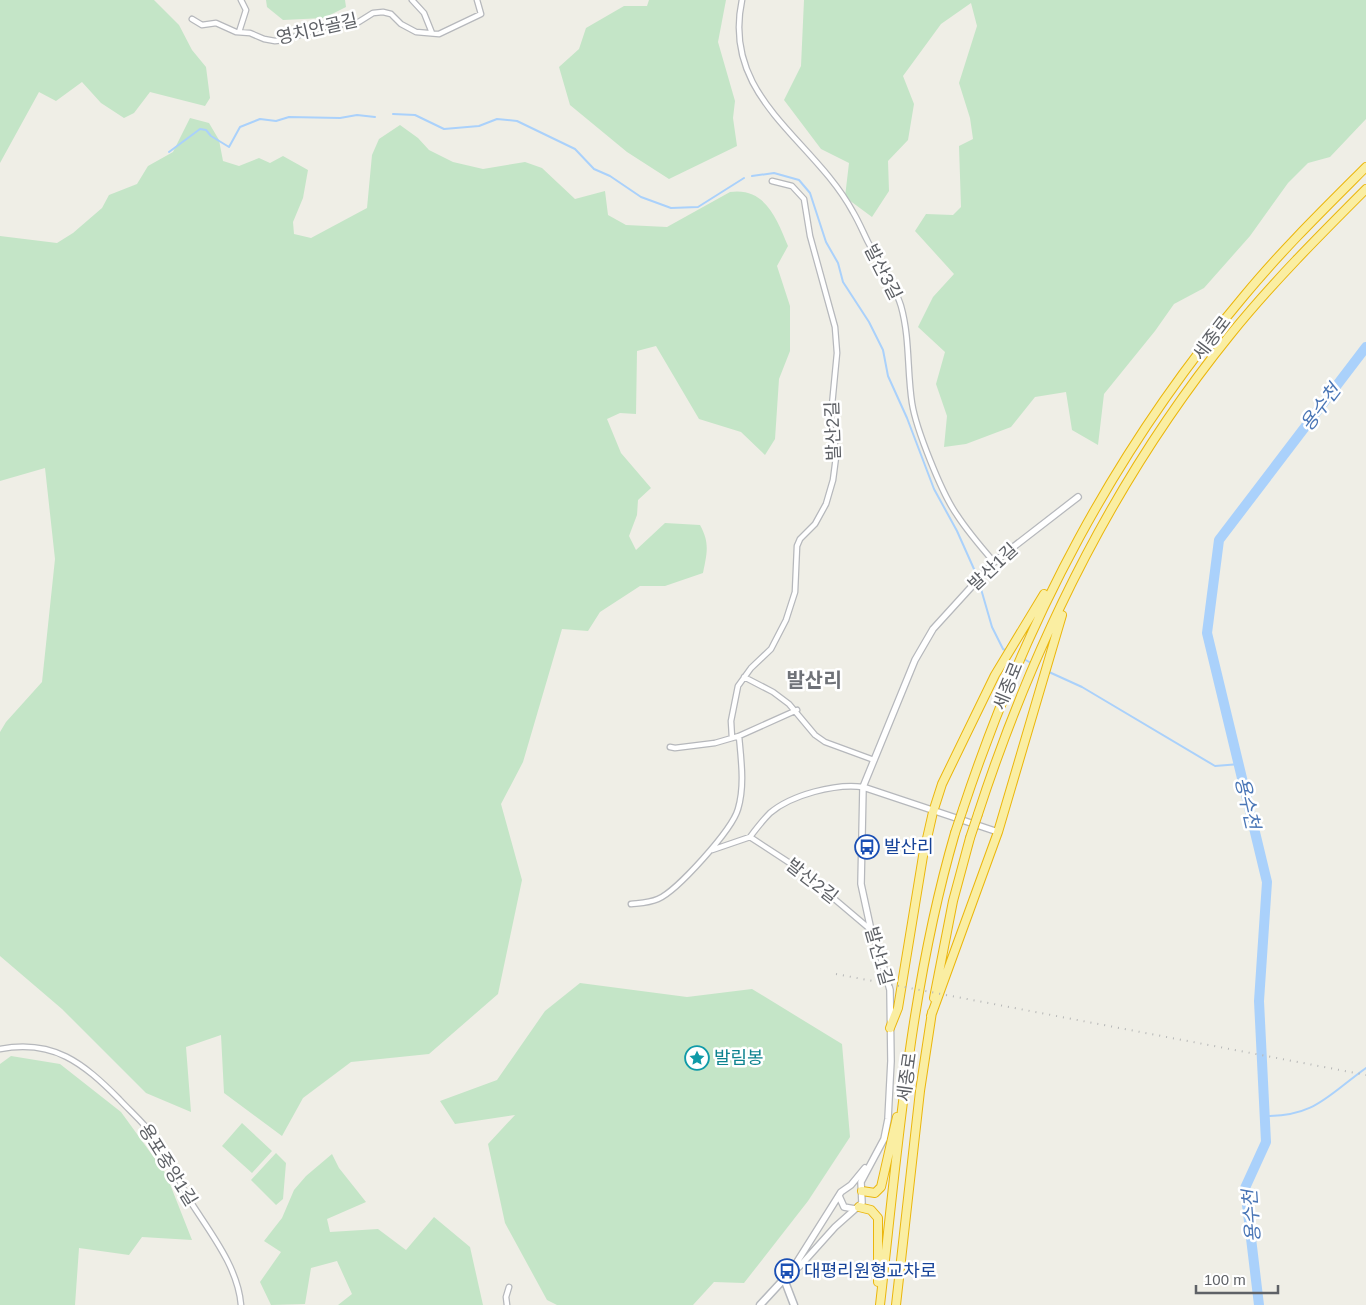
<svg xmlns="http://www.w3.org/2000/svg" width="1366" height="1305" font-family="Helvetica,'Noto Sans KR',sans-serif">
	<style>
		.green { fill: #c4e5c7 }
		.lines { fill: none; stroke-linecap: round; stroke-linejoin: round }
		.stream { stroke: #aad1fb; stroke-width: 2 }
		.river { stroke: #aad1fb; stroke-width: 10 }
		.minor-casing { stroke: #b6b8bc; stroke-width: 7 }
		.tertiary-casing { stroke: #b6b8bc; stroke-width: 8 }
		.secondary-casing { stroke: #b5b8bd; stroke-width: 9 }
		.trunk-casing { stroke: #ebb60b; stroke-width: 10 }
		.minor { stroke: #fff; stroke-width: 4.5 }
		.tertiary { stroke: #fff; stroke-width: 5.5 }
		.secondary { stroke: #fff; stroke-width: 6 }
		.trunk { stroke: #faeea2; stroke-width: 8 }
		.rail { stroke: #b6b7b7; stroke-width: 2; stroke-dasharray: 1 6; stroke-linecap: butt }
		.trunk-bridge-casing { stroke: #ebb60b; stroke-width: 10; stroke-linecap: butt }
		.trunk-bridge { stroke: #faeea2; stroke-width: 8 }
		.labels { text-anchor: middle; stroke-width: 5; stroke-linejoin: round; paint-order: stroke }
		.street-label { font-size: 18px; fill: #5e6166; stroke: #fff }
		.transit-label { font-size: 18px; fill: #164399; stroke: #fff; text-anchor: start }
		.culture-label { font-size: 18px; fill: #0d838f; stroke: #fff; text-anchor: start }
		.water-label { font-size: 19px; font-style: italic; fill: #4a76b6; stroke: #fff }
		.quarter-label { font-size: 20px; font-weight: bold; fill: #6f7278; stroke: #fff }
	</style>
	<rect width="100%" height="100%" fill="#efeee6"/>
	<path class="green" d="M0 0H154L179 25 192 50 206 67 210 98 205 106 150 92 134 113 124 118 101 103 82 82 56 101 39 92 0 163Z
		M266 0H345L346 7 324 18 283 20 267 7Z
		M649 0H726L718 42 735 101 733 118 737 146 669 179 627 152 570 105 559 67 579 49 586 28 624 6H647Z
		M804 0H1366V119L1330 157 1308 163 1288 183 1250 236 1204 288 1174 304 1155 331 1104 394 1098 445 1072 430 1066 392 1035 397 1011 427 966 444 944 447 947 416 936 384 945 352 918 327 933 297 954 274 915 231 926 214 953 215 961 207 959 146 973 139 970 118 959 83 977 26 971 3 941 24 903 76 914 104 908 140 888 161 889 191 872 217 845 197 849 163 821 149 784 100 801 66Z
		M190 118 209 123 219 140 223 161 239 166 259 158 270 163 283 156 308 170 303 198 293 222 294 234 311 238 367 208 372 155 379 139 400 125 418 138 429 150 453 162 483 169 525 162 542 168 575 199 605 191 608 215 626 225 667 227 730 192C766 187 777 220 788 246L777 266 790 306V351L779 379 775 439 765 455 741 432 699 419 656 346 637 351 636 414 620 413 607 419 621 453 651 488 638 500 637 515 629 536 636 550 665 523 700 525C710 543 707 553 703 573L665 586H640L600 612 588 631 562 629 523 762 501 804 522 880 498 994 429 1054 351 1062 303 1098 282 1136 224 1093 221 1035 186 1047 191 1112 146 1093 62 1009 0 956V732L6 722 42 682 55 559 45 468 0 481V236L57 243 73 233 102 208 109 195 137 184 148 166 173 152Z
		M580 983 687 997 752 989 842 1044 850 1137 808 1201 744 1283 714 1282 693 1305H557L547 1300 505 1223 488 1144 515 1115 455 1124 440 1101 497 1080 545 1011Z
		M11 1056 60 1064 121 1112 166 1174 192 1240 142 1237 129 1255 79 1248 75 1305H0V1064Z
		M242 1123 272 1151 252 1173 222 1146Z
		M276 1153 286 1163 283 1199 276 1205 251 1180Z
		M332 1154 339 1168 366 1202 327 1219 330 1232 378 1229 406 1250 434 1217 470 1247 483 1305H338L352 1294 337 1261 311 1268 305 1304 271 1305 260 1282 281 1252 264 1241 282 1218 294 1190 306 1176Z"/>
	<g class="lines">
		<path class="stream" d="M393 114 415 115 444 129 479 126 497 119 517 121 575 149 594 169 610 176 641 197 671 208 698 207 744 178
			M169 152 200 129 206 130 211 136 229 147 240 127 260 119 276 121 289 117 340 118 357 115 375 117
			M752 176 774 173 799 180 810 193 826 242 838 263 843 282 869 322 883 350 888 376 907 418 934 489 957 531 978 578
			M979 582 992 627 1003 649 1007 651
			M1022 658 1031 663
			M1049 672 1082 687 1215 766 1240 764
			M1264 1116C1315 1117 1328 1095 1366 1068"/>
		<path class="river" d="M1259 1305 1245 1188 1266 1142 1259 1001 1267 882 1207 633 1219 540 1366 347"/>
		<g class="minor-casing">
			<path id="minor" d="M412 0 424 13 432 33
				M742 0C721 98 813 138 853 212 859 222 863 232 868 242 879 263 894 283 901 306 910 338 907 371 912 403 916 429 942 494 957 515 968 532 981 547 994 562
				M192 19 202 25 216 23 236 32 250 33 264 39 275 41 284 40 331 25 357 23 373 13 383 12 391 14 401 24 416 32 439 34 481 14 477 0
				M239 32 246 10 241 0
				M744 677 773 692 789 704 815 735 825 742 874 760
				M732 738 731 721 738 686 751 668 771 649 786 620 795 592 797 546 800 539 815 524 826 504 833 480 836 457V448L830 426 837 353 835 327 810 236 804 199 792 186 772 181
				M670 747 675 748 715 743 739 736 797 710
				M750 837C756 829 763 820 770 813 791 795 836 783 863 787
				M712 850 750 837 799 869 871 930
				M631 904C640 903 649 903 658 899 677 891 732 830 738 809 745 786 741 759 739 736
				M0 1049C54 1039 83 1063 119 1099 131 1112 145 1124 155 1138 169 1159 179 1182 192 1204 212 1235 238 1268 241 1305
				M507 1305 506 1297 509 1287"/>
		</g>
		<g class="tertiary-casing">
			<path id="tertiary" d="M863 787 998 832
				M839 1196 844 1207 855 1209
				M790 1273 841 1192 851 1185 865 1168
				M784 1279 800 1266 835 1227 862 1203 861 1182 884 1139 888 1119 891 1061 890 990 880 954 871 930 861 884 863 787 915 660 933 629 994 562 1078 497"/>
		</g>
		<g class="secondary-casing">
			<path id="secondary" d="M760 1305 784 1279 794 1305"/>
		</g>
		<g class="trunk-casing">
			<path id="trunk" d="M963 809C1026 619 1115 449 1244 296 1282 250 1324 209 1366 167
				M978 814C1034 642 1116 476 1230 335 1272 283 1319 236 1366 189
				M934 998 953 901 970 838
				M931 1016 998 832 1062 615
				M890 1028 898 1008 923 856 933 812 942 784 995 675 1044 594
				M862 1191 875 1193 881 1187 897 1117
				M859 1207 871 1210 878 1218V1282
				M880 1305C898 1147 910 987 955 833
				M896 1305 920 1091 932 1012"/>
		</g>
		<use href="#minor" class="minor"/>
		<use href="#tertiary" class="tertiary"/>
		<use href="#secondary" class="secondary"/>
		<use href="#trunk" class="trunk"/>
		<path class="rail" d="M836 974 1366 1075"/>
		<g class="trunk-bridge-casing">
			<path id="trunk-bridge" d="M955 833 963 809
				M970 838 978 814"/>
		</g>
		<use href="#trunk-bridge" class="trunk-bridge"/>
	</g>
	<defs>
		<g id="bus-ring" transform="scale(1.25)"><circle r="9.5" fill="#fff" stroke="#1a4fb4" stroke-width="1.5"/><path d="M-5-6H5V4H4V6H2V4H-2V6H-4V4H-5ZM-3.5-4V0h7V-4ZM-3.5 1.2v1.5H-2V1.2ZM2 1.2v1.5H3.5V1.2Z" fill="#1a4fb4"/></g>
		<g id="sight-ring" transform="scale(1.25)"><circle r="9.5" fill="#fff" stroke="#0f9aa8" stroke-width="1.5"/><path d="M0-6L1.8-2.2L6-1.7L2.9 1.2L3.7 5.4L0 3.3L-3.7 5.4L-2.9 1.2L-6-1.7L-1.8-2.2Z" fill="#0f9aa8"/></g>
	</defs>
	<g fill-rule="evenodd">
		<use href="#bus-ring" x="867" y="847"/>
		<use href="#sight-ring" x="697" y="1058"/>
		<use href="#bus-ring" x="787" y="1271"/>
	</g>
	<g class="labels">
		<g class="street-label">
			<text transform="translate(317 29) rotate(-13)" y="6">영치안골길</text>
			<text transform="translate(883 272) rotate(63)" y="6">발산3길</text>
			<text transform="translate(1212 338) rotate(-53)" y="6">세종로</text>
			<text transform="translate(833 431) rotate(-92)" y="6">발산2길</text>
			<text transform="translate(993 567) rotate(-43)" y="6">발산1길</text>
			<text transform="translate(1008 686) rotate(-68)" y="6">세종로</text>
			<text transform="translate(812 881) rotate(38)" y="6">발산2길</text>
			<text transform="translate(879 956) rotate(74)" y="6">발산1길</text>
			<text transform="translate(907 1077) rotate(-82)" y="6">세종로</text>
			<text transform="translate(168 1165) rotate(58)" y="6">용포중앙1길</text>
		</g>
		<g class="transit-label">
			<text x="884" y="853">발산리</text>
			<text x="804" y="1277">대평리원형교차로</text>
		</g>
		<g class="culture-label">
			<text x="714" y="1064">발림봉</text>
		</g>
		<g class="water-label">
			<text transform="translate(1320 407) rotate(-53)" y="7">용수천</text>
			<text transform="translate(1248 803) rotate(77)" y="7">용수천</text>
			<text transform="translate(1251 1216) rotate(-94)" y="7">용수천</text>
		</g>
		<g class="quarter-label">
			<text x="814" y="687">발산리</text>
		</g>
	</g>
	<path d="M1196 1285v8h82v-8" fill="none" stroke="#5e6166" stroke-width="2.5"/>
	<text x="1204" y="1285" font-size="15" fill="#5e6166" stroke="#ffffff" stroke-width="4" paint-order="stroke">100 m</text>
</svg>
